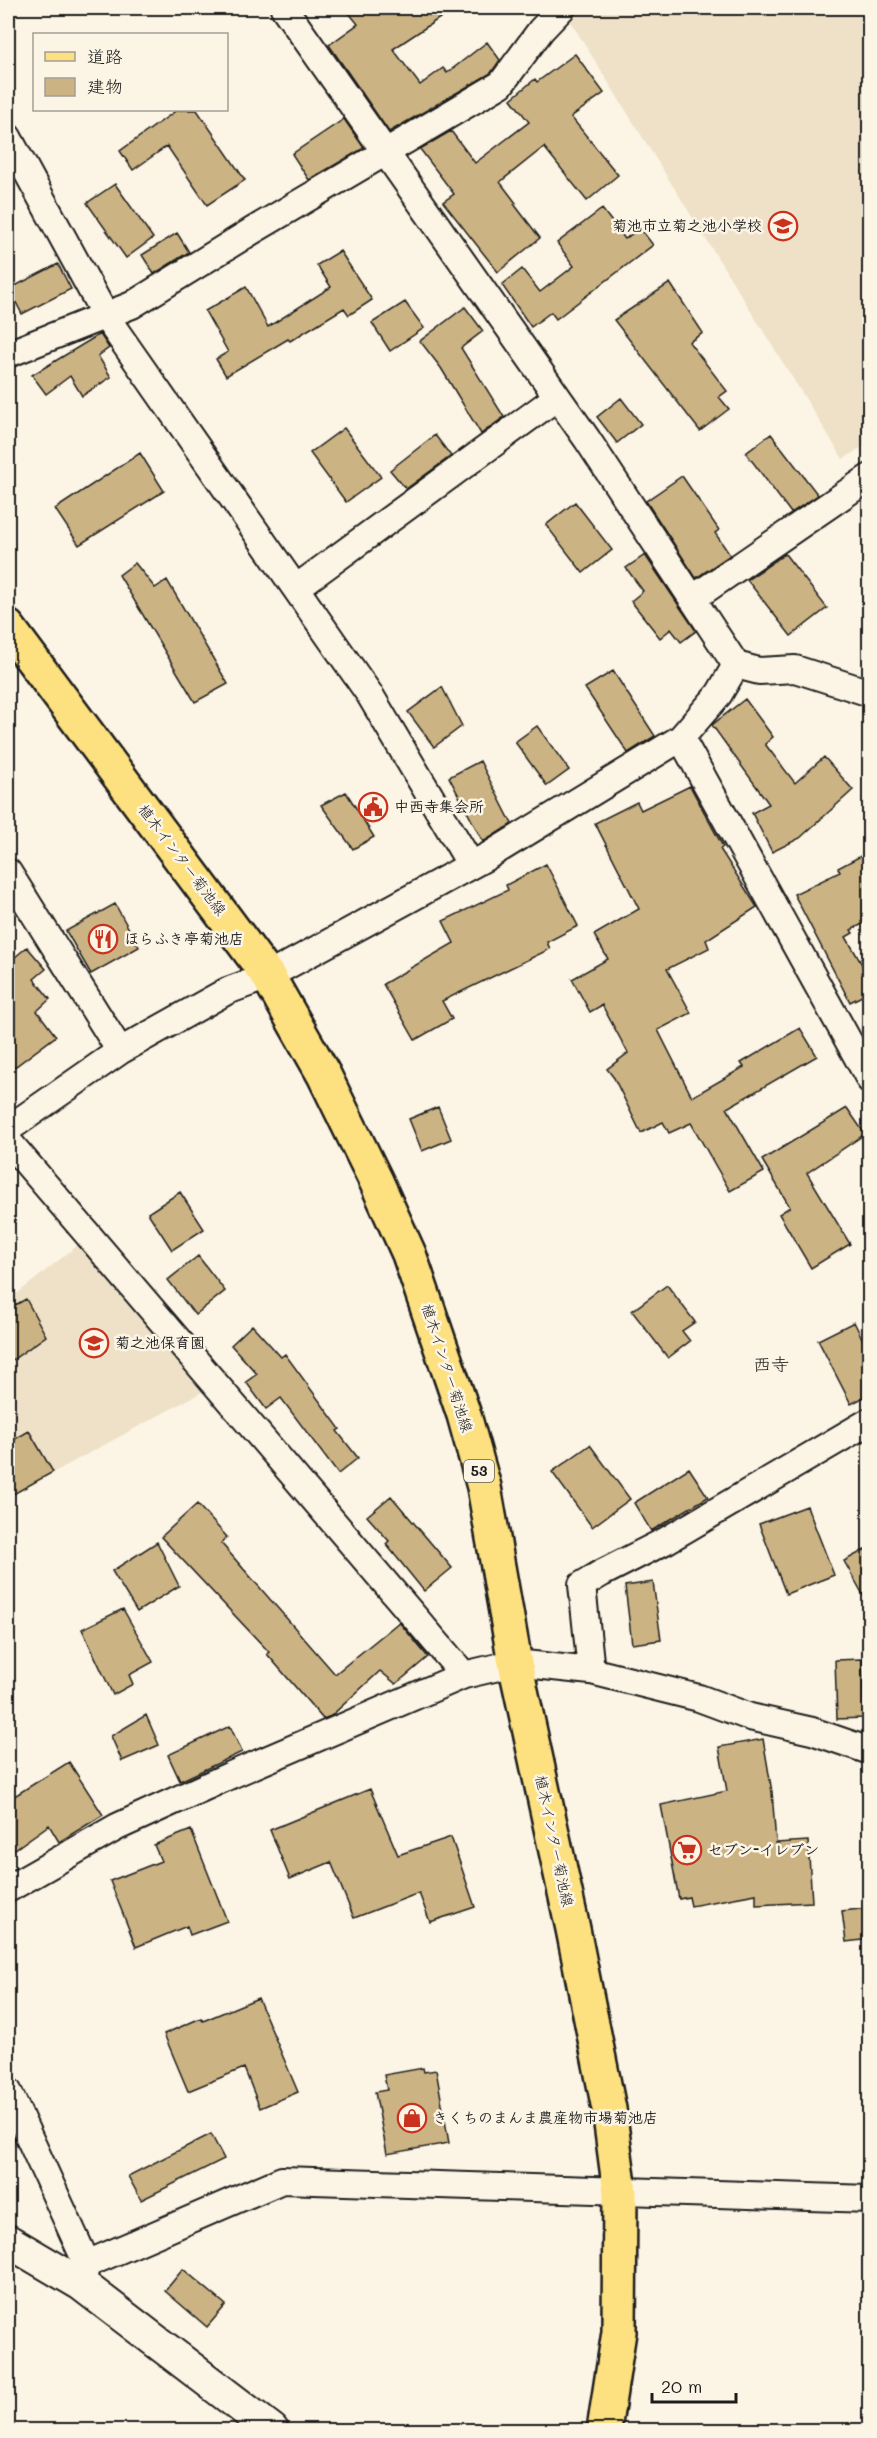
<svg xmlns="http://www.w3.org/2000/svg" width="877" height="2438" font-family="Mali,'Klee One',sans-serif">
	<style>
		.built { fill: #eee1c8 }
		.building { fill: #ccb383; stroke: #1c1c1c; stroke-width: 1.5 }
		.lines { fill: none; stroke-linecap: round; stroke-linejoin: round }
		.minor-casing { stroke: #1c1c1c; stroke-width: 30 }
		.tertiary-casing { stroke: #1c1c1c; stroke-width: 36 }
		.primary-casing { stroke: #1c1c1c; stroke-width: 38 }
		.minor { stroke: #fcf5e5; stroke-width: 26 }
		.tertiary { stroke: #fcf5e5; stroke-width: 32 }
		.primary { stroke: #fde080; stroke-width: 33 }
		.labels { text-anchor: middle; stroke-width: 5; stroke-linejoin: round; paint-order: stroke }
		.shield { fill: #fcf5e5; stroke: #5f5d58; stroke-width: 1.5 }
		.shield-label { font-size: 14px; font-weight: bold; fill: #1c1c1c }
		.poi-label { font-size: 15px; font-weight: bold; fill: #1c1c1c; stroke: #fcf5e5; text-anchor: start }
		.street-label { font-size: 15px; fill: #1c1c1c; stroke: #fcf5e5 }
		.quarter-label { font-size: 18px; fill: #1c1c1c; stroke: #fcf5e5 }
	</style>
	<rect width="100%" height="100%" fill="#fcf5e5"/>
	<filter id="ink" filterUnits="userSpaceOnUse"><feTurbulence type="fractalNoise" baseFrequency=".0167" numOctaves="2"/><feDisplacementMap in="SourceGraphic" scale="12" xChannelSelector="R" yChannelSelector="G"/><feConvolveMatrix kernelMatrix="1 2 1 2 8 2 1 2 1" color-interpolation-filters="sRGB"/></filter>
	<g filter="url(#ink)">
		<path class="built" d="M562 8H869V443L843 459Z
			M89 1236 217 1384 8 1497V1301Z"/>
		<path class="building" d="M345 8H455L393 49 420 85 443 68 447 73 487 42 500 60 491 73 389 132 329 45 358 24Z
			M575 54 604 93 571 117 618 175 587 201 544 147 500 182 516 203 514 204 540 238 498 272 443 202 454 194 420 149 451 131 475 163 529 122 511 99 535 79 537 82Z
			M177 110H197L245 180 207 205 167 146 133 170 120 151Z
			M344 119 364 148 309 180 292 154Z
			M115 184 153 238 126 258 87 203Z
			M602 209 625 239 640 228 653 245 556 319 551 312 531 327 502 285 522 269 540 292 574 266 557 243Z
			M177 233 189 252 154 274 142 255Z
			M340 251 372 300 349 315 344 308 290 341 288 339 226 376 216 359 228 352 205 311 246 287 268 327 331 287 317 265Z
			M58 264 71 289 22 314 9 289Z
			M670 283 703 333 689 342 727 391 719 397 729 409 700 431 614 320Z
			M405 302 424 328 390 351 372 323Z
			M465 307 483 331 461 348 504 417 481 434 441 368 420 341Z
			M100 334 109 348 98 356 111 377 82 396 70 376 46 394 32 375Z
			M621 398 641 424 617 443 597 417Z
			M344 428 381 477 346 502 310 453Z
			M771 434 818 495 791 513 746 453Z
			M435 435 451 456 406 489 390 470Z
			M140 453 164 491 79 545 55 509Z
			M682 476 719 530 715 533 730 555 696 578 646 501Z
			M575 502 612 550 583 573 546 525Z
			M785 554 827 608 791 636 747 580Z
			M645 555 696 631 681 642 671 629 660 638 631 601 643 591 626 568Z
			M135 563 155 588 167 580 228 684 195 702 119 575Z
			M613 671 655 736 628 753 585 688Z
			M442 687 462 726 434 747 408 712Z
			M745 699 773 737 765 744 795 783 824 757 853 790 800 838 772 852 752 813 769 804 712 725Z
			M537 726 569 770 547 786 515 742Z
			M480 761 512 824 483 842 449 777Z
			M690 786 723 847 720 849 757 907 706 940 709 948 667 969 691 1013 658 1030 692 1097 744 1067 741 1063 800 1028 817 1056 727 1108 764 1172 730 1191 691 1123 669 1133 663 1122 641 1133 614 1078 607 1069 628 1053 602 1005 590 1012 572 979 608 959 594 935 639 909 595 823 637 802 641 810Z
			M346 792 374 837 353 849 321 805Z
			M870 851V920L851 930 853 933 846 937 870 978V992L850 1002 794 894 840 872 838 868Z
			M546 864 578 926 547 942 550 949 442 1001 452 1019 415 1040 383 984 454 943 443 921 508 890 506 885Z
			M115 904 139 947 91 974 66 931Z
			M27 947 46 969 34 979 50 999 37 1011 56 1036 8 1072V963Z
			M438 1107 451 1139 422 1151 409 1119Z
			M847 1108 865 1134 807 1173 850 1244 811 1268 779 1214 790 1207 762 1160Z
			M180 1192 204 1229 172 1250 148 1213Z
			M198 1256 225 1291 195 1315 168 1280Z
			M667 1285 695 1322 682 1331 690 1341 668 1358 632 1311Z
			M26 1299 46 1336 8 1363V1309Z
			M854 1322 870 1354V1394L851 1404 818 1340Z
			M252 1325 281 1357 285 1354 340 1429 337 1431 358 1458 338 1474 281 1398 266 1409 246 1382 257 1374 231 1345Z
			M29 1431 53 1472 8 1497V1443Z
			M590 1445 630 1499 592 1527 552 1472Z
			M689 1468 708 1497 651 1531 634 1503Z
			M391 1496 452 1568 424 1591 386 1544 389 1541 367 1516Z
			M197 1504 227 1537 221 1543 335 1674 399 1622 428 1657 396 1684 380 1671 331 1716 323 1719 267 1654 269 1652 161 1537Z
			M807 1506 834 1575 786 1594 759 1524Z
			M157 1542 179 1586 137 1612 112 1571Z
			M870 1547V1607L844 1561Z
			M653 1582 661 1640 632 1644 625 1586Z
			M123 1609 153 1662 129 1675 133 1684 113 1695 82 1629Z
			M862 1659 864 1718 837 1719 835 1660Z
			M146 1715 159 1745 122 1761 111 1736Z
			M230 1726 242 1752 180 1781 168 1755Z
			M763 1739 772 1792 776 1843 808 1841 812 1902 756 1905V1894L691 1906 689 1897 679 1899 661 1805 727 1791 719 1747Z
			M69 1762 103 1815 59 1842 49 1825 8 1854V1800Z
			M370 1789 398 1855 451 1837 475 1907 430 1922 419 1893 354 1918 331 1862 290 1879 270 1830Z
			M191 1830 227 1921 190 1935 187 1926 136 1947 110 1881 161 1861 154 1845Z
			M870 1908V1939L846 1942 842 1911Z
			M258 1998 298 2092 260 2108 244 2068 188 2091 164 2034 201 2018 203 2021Z
			M423 2068 424 2072 436 2070 449 2143 387 2154 375 2092 387 2090 384 2075Z
			M211 2134 224 2159 141 2200 128 2176Z
			M183 2269 226 2305 207 2327 165 2291Z"/>
		<g class="lines">
			<g class="minor-casing">
				<path id="minor" d="M284 8 587 439 736 665 759 671 795 669 870 693
					M8 137 106 317 370 695 471 865
					M8 354 132 305 252 231 501 84 541 30 562 8
					M296 588 557 397
					M692 599 870 477
					M681 738 870 1080
					M8 872 120 1051
					M8 1129 120 1051 227 991 268 976 488 856 681 738 719 694 736 665
					M8 1141 464 1675
					M591 1671 582 1585 602 1573 667 1540 870 1421
					M8 1889 117 1827 231 1775 464 1675 515 1663 591 1671 699 1698 750 1717 812 1731 870 1751
					M8 2091 87 2264 82 2281
					M87 2264 282 2180 870 2199"/>
			</g>
			<g class="tertiary-casing">
				<path id="tertiary" d="M8 2241 81 2284 272 2430"/>
			</g>
			<g class="primary-casing">
				<path id="primary" d="M8 627 268 976 324 1075 376 1181 409 1254 464 1415 484 1487 515 1663 573 1929 609 2109 620 2192 619 2332 604 2430"/>
			</g>
			<use href="#minor" class="minor"/>
			<use href="#tertiary" class="tertiary"/>
			<use href="#primary" class="primary"/>
		</g>
	</g>
	<defs>
		<g id="school-ring" transform="scale(1.5)"><circle r="9.5" fill="#fcf5e5" stroke="#c8321e" stroke-width="1.5"/><path d="M0-5L7-2L0 1L-7-2ZM-4 1L0 2.5L4 1V4Q0 6-4 4Z" fill="#c8321e"/></g>
		<g id="civic-ring" transform="scale(1.5)"><circle r="9.5" fill="#fcf5e5" stroke="#c8321e" stroke-width="1.5"/><path d="M-.6-6.5H3V-4.5H.6V-3L4-1V1h2V6H-6V1h2V-1L-.6-3ZM-1.2 2.5V6h2.4V2.5Z" fill="#c8321e"/></g>
		<g id="restaurant-ring" transform="scale(1.5)"><circle r="9.5" fill="#fcf5e5" stroke="#c8321e" stroke-width="1.5"/><path d="M-5-6h1v4h1v-4h1v4h1v-4h1v5L-1.5 .5V6h-2V.5L-5-1ZM5-6V6H3V1.5H1.5Q1.5-4 5-6Z" fill="#c8321e"/></g>
		<g id="supermarket-ring" transform="scale(1.5)"><circle r="9.5" fill="#fcf5e5" stroke="#c8321e" stroke-width="1.5"/><path d="M-6-5.5h2.5l.6 2H6L4.5 2H-2.5L-4.4-4H-6ZM-1.5 3.2a1.3 1.3 0 1 0 .1 0ZM3 3.2a1.3 1.3 0 1 0 .1 0Z" fill="#c8321e"/></g>
		<g id="shop-ring" transform="scale(1.5)"><circle r="9.5" fill="#fcf5e5" stroke="#c8321e" stroke-width="1.5"/><path d="M-5-2.5h2.3a2.7 3.5 0 0 1 5.4 0H5L5.5 6h-11ZM-1.5-2.5h3a1.5 2.3 0 0 0-3 0Z" fill="#c8321e"/></g>
	</defs>
	<g fill-rule="evenodd">
		<use href="#school-ring" x="783" y="226"/>
		<use href="#civic-ring" x="373" y="807"/>
		<use href="#restaurant-ring" x="103" y="939"/>
		<use href="#school-ring" x="94" y="1343"/>
		<use href="#supermarket-ring" x="687" y="1850"/>
		<use href="#shop-ring" x="412" y="2118"/>
	</g>
	<g class="labels">
		<rect class="shield" x="464" y="1460" width="30" height="22" rx="4.5"/>
		<g class="shield-label">
			<text x="479" y="1476">53</text>
		</g>
		<g class="poi-label">
			<text x="762" y="231" text-anchor="end">菊池市立菊之池小学校</text>
			<text x="394" y="812">中西寺集会所</text>
			<text x="124" y="944">ほらふき亭菊池店</text>
			<text x="115" y="1348">菊之池保育園</text>
			<text x="708" y="1855">セブン-イレブン</text>
			<text x="433" y="2123">きくちのまんま農産物市場菊池店</text>
		</g>
		<g class="street-label">
			<text transform="translate(182 860) rotate(53)" y="5">植木インター菊池線</text>
			<text transform="translate(447 1368) rotate(72)" y="5">植木インター菊池線</text>
			<text transform="translate(554 1841) rotate(78)" y="5">植木インター菊池線</text>
		</g>
		<g class="quarter-label">
			<text x="771" y="1371">西寺</text>
		</g>
	</g>
	<rect width="877" height="2438" fill="none" stroke="#fcf5e5" stroke-width="30"/>
	<rect x="15" y="15" width="847" height="2408" fill="none" stroke="#1c1c1c" stroke-width="2" filter="url(#ink)"/>
	<rect x="33" y="33" width="195" height="78" fill="#fcf5e5" stroke="#a29e95" stroke-width="1.5"/>
	<rect x="45" y="52" width="30" height="9" fill="#fde080" stroke="#a29e95" stroke-width="1.5"/>
	<text x="87" y="63" font-size="18" fill="#1c1c1c">道路</text>
	<rect x="45" y="78" width="30" height="18" fill="#ccb383" stroke="#a29e95" stroke-width="1.5"/>
	<text x="87" y="93" font-size="18" fill="#1c1c1c">建物</text>
	<path d="M652 2393v9h84v-9" fill="none" stroke="#1c1c1c" stroke-width="3"/>
	<text x="661" y="2393" font-size="18" fill="#1c1c1c" stroke="#fcf5e5" stroke-width="4.5" paint-order="stroke">20 m</text>
</svg>
